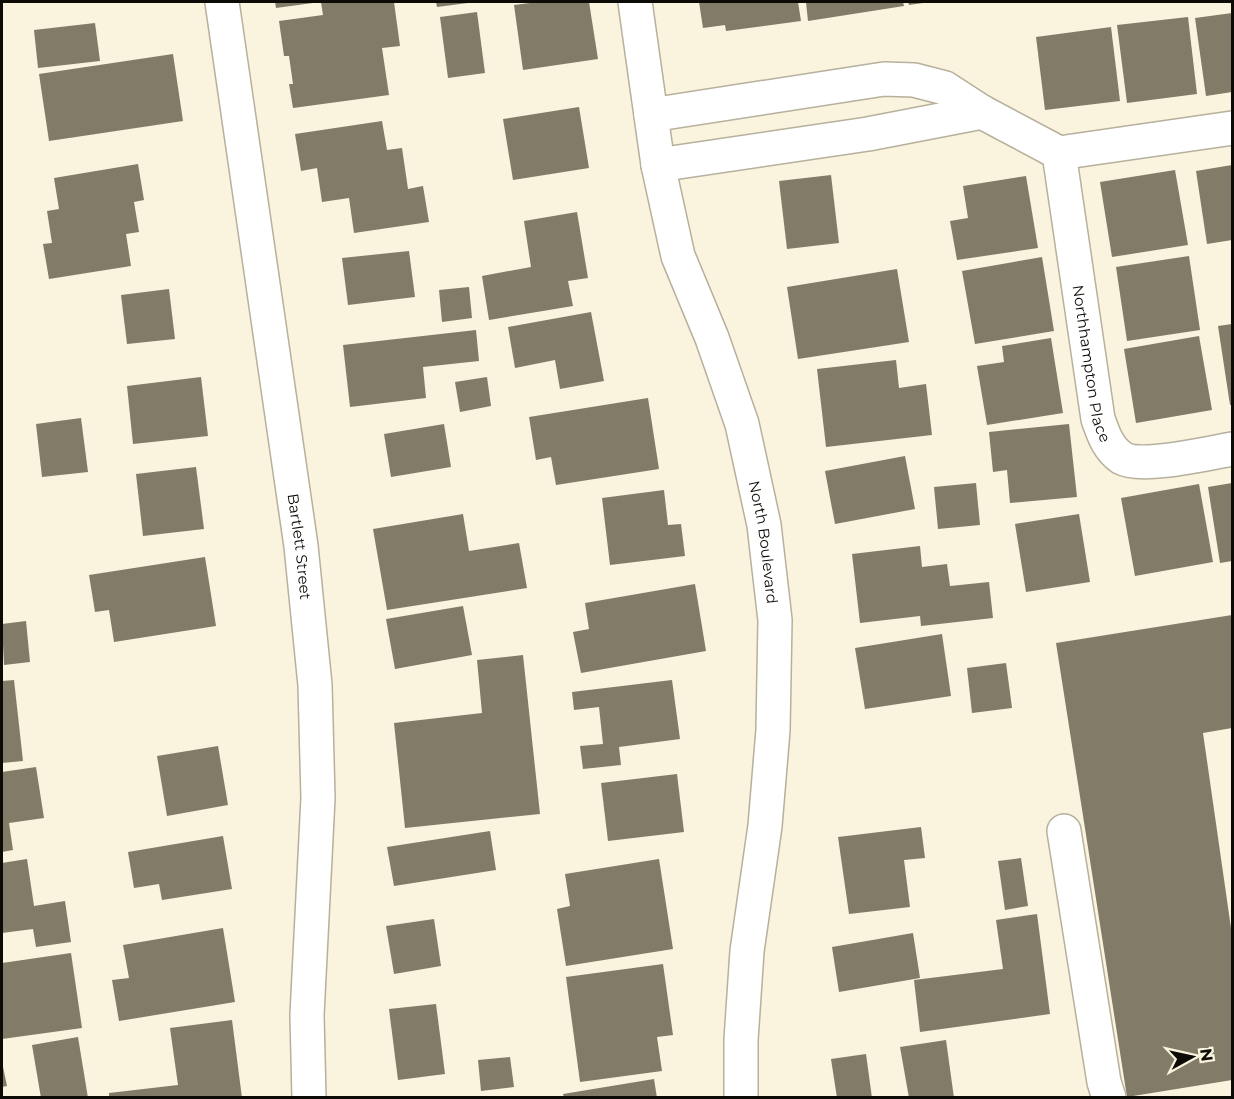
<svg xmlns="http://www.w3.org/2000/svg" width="1234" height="1099" viewBox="0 0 1234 1099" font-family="Montserrat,sans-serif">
<rect width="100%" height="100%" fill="#faf3de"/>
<!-- building -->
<g fill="#817b68">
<path d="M275,2H313V3L276,8Z"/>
<path d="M321,2H394L400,46L382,48L389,95L293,108L289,84H293L289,56H284L279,21L323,15Z"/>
<path d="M436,2H468V3L437,7Z"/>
<path d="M538,2H589L598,59L523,70L514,5Z"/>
<path d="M699,2H798L801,21L726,31L725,25L703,28Z"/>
<path d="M806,2H903L904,6L808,21Z"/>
<path d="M908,2H923V3L909,5Z"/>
<path d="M477,12L485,73L448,78L440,17Z"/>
<path d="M1232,13V92L1206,96L1195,18Z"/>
<path d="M1188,17L1197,94L1127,103L1117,25Z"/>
<path d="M95,23L100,61L38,68L34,30Z"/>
<path d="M1111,27L1120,101L1045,110L1036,37Z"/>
<path d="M173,54L183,121L49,141L39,74Z"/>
<path d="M579,107L589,168L513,180L503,119Z"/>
<path d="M382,121L387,150L402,148L408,189L423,186L429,222L354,233L349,198L322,202L317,168L301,171L295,134Z"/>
<path d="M138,164L144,200L134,202L139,232L126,234L131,266L49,279L43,244L52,243L47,211L59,209L54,178Z"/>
<path d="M1232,165V240L1207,244L1196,171Z"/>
<path d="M1175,170L1188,245L1112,257L1100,182Z"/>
<path d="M831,175L839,243L787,249L779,181Z"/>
<path d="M1026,176L1038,248L957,260L950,221L968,218L963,186Z"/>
<path d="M577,212L588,278L568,281L573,306L489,320L482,276L531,267L524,221Z"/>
<path d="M409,251L415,297L348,305L342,258Z"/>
<path d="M1189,256L1200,330L1127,341L1116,267Z"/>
<path d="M1042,257L1054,331L975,344L962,271Z"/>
<path d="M897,269L909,342L798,359L787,287Z"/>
<path d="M469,287L472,318L442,322L439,290Z"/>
<path d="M169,289L175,339L127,344L121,295Z"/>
<path d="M591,312L604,381L560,389L555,360L515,368L508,327Z"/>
<path d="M1232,324V405H1230L1218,326Z"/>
<path d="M476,330L479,361L423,367L426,398L350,407L343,345Z"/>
<path d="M1199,336L1212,410L1136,423L1124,349Z"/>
<path d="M1051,338L1063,413L987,425L977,366L1004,362L1002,346Z"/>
<path d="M896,360L899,388L926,384L932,435L826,447L817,369Z"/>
<path d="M201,377L208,436L133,444L127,386Z"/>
<path d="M487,377L491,406L460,412L455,382Z"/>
<path d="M648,398L659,469L556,485L551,457L536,460L529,417Z"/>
<path d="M81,418L88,472L42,477L36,424Z"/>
<path d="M444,424L451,467L391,477L384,434Z"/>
<path d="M1069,424L1077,497L1010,503L1007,470L993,472L989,432Z"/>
<path d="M905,456L915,509L835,524L825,471Z"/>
<path d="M196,467L204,529L143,536L136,474Z"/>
<path d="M976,483L980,525L938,529L934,487Z"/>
<path d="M1232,483V561L1220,563L1208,487Z"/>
<path d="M1199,484L1213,562L1135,576L1121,498Z"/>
<path d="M664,490L668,525L681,524L685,556L610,565L602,498Z"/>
<path d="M463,514L469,551L519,543L527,588L387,610L373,529Z"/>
<path d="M1079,514L1090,582L1026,592L1015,524Z"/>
<path d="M920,546L922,567L947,564L950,586L989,582L993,618L921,626L920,616L860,623L852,554Z"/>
<path d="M205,557L216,626L114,642L109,610L95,612L89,575Z"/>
<path d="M695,584L706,651L581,673L573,632L589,629L585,603Z"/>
<path d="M463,606L472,655L395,669L386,619Z"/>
<path d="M1232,615V728L1203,733L1232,935V1080L1127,1097L1056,643Z"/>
<path d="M26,621L30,662L4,665L2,624Z"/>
<path d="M942,634L951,696L865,709L855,648Z"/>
<path d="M523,655L540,814L405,828L394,723L482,713L477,660Z"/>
<path d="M1006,663L1012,708L972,713L967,668Z"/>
<path d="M14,680L23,761L2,763V681Z"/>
<path d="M672,680L680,739L619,747L621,765L583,769L580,746L603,744L599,707L574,710L572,692Z"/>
<path d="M218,746L228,805L167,816L157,756Z"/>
<path d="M36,767L44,818L9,823L13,850L2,852V772Z"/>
<path d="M677,774L684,832L608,841L601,783Z"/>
<path d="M921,827L925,858L904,860L910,907L849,914L838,837Z"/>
<path d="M490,831L496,870L394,886L387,847Z"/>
<path d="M223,836L232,889L162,900L159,884L134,888L128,852Z"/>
<path d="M1021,858L1028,906L1005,910L998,861Z"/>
<path d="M27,859L34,906L65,901L71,942L36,947L33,929L2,933V863Z"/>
<path d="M659,859L673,949L566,966L557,909L570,906L565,874Z"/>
<path d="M1037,914L1050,1014L920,1032L914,980L1003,969L996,920Z"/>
<path d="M434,919L441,966L394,974L386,926Z"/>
<path d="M223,928L235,1002L119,1021L112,980L129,978L123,945Z"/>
<path d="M913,933L920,978L839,992L832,947Z"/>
<path d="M71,953L82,1028L2,1039V963Z"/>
<path d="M663,964L673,1035L657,1037L662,1071L580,1082L566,977Z"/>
<path d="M436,1004L445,1074L398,1080L389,1009Z"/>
<path d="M232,1020L242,1098H109V1093L178,1085L170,1028Z"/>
<path d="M78,1037L88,1098H41L32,1045Z"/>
<path d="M946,1040L954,1098H909L900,1047Z"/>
<path d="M866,1054L872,1098H837L831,1059Z"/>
<path d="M510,1057L514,1087L481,1091L478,1060Z"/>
<path d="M2,1062L7,1086L2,1087Z"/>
<path d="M654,1079L657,1098H564L563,1094Z"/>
</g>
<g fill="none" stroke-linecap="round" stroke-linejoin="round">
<!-- minor casing -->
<g stroke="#b6b09c" stroke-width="36">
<g id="minor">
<path id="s1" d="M222,2L301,546L315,685L318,798L307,1015L309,1098"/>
<path id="s2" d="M635,2L658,165L678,256L712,338L742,424L764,525L775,620L773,730L765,826L747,951L741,1040V1098"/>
<path d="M651,115L884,79L914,80L945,88L982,112L1059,153L1232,128"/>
<path id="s3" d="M1059,153L1098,419C1103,433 1108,449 1122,458C1141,469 1209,453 1232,449"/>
<path d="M658,165L868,134L982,112"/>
<path d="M1064,831L1104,1082L1109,1098"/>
</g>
</g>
<!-- minor -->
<use href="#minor" stroke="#fff" stroke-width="33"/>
</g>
<g text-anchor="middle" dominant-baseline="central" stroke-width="5" stroke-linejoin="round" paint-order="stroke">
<!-- street labels -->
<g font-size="15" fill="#0d0b05" stroke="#faf3de">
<text stroke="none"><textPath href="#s3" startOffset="213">Northhampton Place</textPath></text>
<text stroke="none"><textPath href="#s2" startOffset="558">North Boulevard</textPath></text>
<text stroke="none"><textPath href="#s1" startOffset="550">Bartlett Street</textPath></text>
</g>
</g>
<!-- border -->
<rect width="1234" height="1099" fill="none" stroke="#0d0b05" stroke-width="6"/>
<!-- north arrow -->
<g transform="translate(1192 1057) rotate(82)" stroke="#faf3de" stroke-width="4.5" paint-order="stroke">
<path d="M0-4.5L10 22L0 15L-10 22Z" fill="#0d0b05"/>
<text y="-9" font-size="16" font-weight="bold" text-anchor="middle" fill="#0d0b05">N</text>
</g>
</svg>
